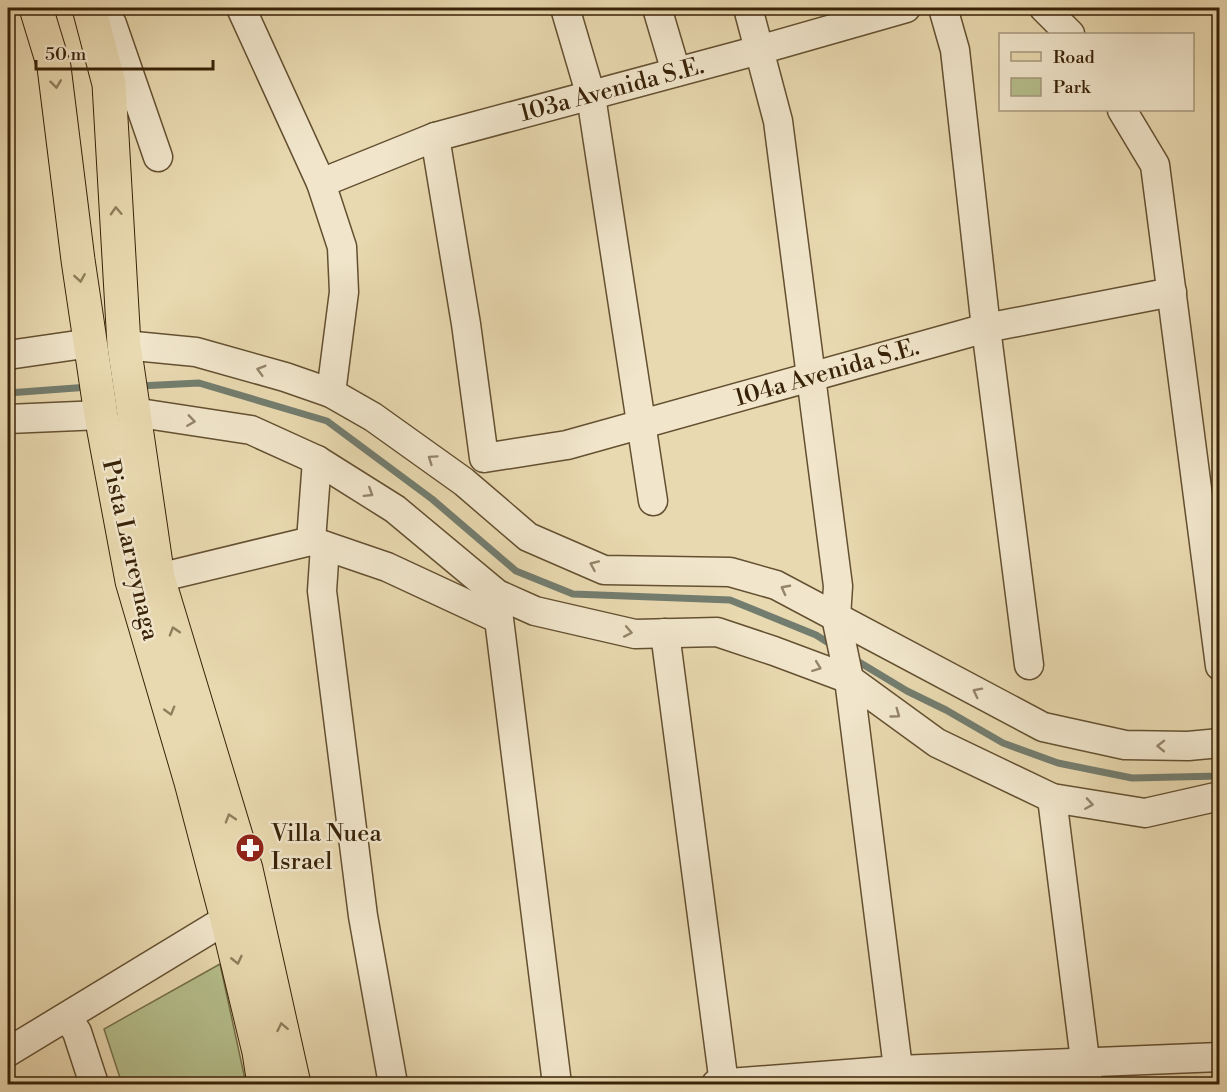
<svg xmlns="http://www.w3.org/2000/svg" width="1227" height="1092" viewBox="0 0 1227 1092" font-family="'Libre Bodoni',serif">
<rect width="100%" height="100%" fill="#e9d9b0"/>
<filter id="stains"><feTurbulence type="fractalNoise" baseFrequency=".00333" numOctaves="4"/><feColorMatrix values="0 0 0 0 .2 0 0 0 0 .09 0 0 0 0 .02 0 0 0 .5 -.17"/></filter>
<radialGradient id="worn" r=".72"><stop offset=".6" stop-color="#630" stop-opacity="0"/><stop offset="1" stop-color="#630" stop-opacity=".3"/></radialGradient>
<!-- green -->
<path fill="#b5bf8c" stroke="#76704a" stroke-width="1.5" d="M220,964L246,1084H122L104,1029Z"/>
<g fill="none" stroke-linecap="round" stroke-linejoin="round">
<!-- stream -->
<g stroke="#737d6f" stroke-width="7">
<path d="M139,386L199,383L327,421L432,499L516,571L573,594L730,600L816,635L832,645"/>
<path d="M8,393L89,387"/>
<path d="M854,659L907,691L946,710L1003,743L1058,763L1132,778L1220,776"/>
</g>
<!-- minor casing -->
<g stroke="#645031" stroke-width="31">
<g id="minor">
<path d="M241,8L321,183L342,247L344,292L331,393"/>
<path d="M565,8L591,96L653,501"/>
<path d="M657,8L676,72"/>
<path d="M748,8L778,121L838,586L836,617L849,679L900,1084"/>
<path d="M943,8L955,50L986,328L1029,665"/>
<path d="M1044,8L1070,34"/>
<path d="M90,10L103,11L112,24L158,157"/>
<path d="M1122,110L1155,165L1220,666"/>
<path d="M435,137L466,324L484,458L567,445L986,328L1172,292"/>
<path d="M321,183L435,137L759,50L906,8"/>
<path d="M124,345L196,352L285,377L331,393L373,417L464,482L528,537L604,570L730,572L776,585L1043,727L1125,745L1188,746L1220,743"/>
<path d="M8,355L91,343"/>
<path d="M133,412L251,430L317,460L395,509L497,594L535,611L635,634L717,632L774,651L849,679L937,743L1052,798L1145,813L1220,796"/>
<path d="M8,419L101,415"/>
<path d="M311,541L317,460"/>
<path d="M325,546L322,591L363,916L393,1084"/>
<path d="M158,578L311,541L387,567L499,619L557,1084"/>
<path d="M665,633L724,1084"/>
<path d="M1052,798L1088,1084"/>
<path d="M67,1017L77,1032L94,1084"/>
<path d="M8,1052L227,919"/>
<path d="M716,1084L898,1070L1220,1057"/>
</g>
</g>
<!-- major casing -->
<g stroke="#382207" stroke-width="35">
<g id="major">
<path d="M36,8L54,67L78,260L101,415L132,581L191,782L227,919L259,1052L264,1084"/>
<path d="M89,8L109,84L124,345L158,578L246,869L294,1084"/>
</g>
</g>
<!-- minor -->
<use href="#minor" stroke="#f1e6cc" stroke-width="28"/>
<!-- major -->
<use href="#major" stroke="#e9d9b0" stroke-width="33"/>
</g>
<!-- one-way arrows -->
<defs><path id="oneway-chevron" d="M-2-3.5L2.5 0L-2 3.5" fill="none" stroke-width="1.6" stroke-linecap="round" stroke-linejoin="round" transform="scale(1.5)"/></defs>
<g stroke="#907e5c">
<use href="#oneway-chevron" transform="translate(56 84) rotate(83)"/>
<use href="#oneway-chevron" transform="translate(116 211) rotate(-93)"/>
<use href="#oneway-chevron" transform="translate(80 278) rotate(81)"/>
<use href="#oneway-chevron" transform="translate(174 631) rotate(-107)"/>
<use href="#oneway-chevron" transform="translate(170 711) rotate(74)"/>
<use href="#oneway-chevron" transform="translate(230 818) rotate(-107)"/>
<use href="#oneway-chevron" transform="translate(237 960) rotate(77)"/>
<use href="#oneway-chevron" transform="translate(282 1027) rotate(-102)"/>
</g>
<g stroke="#94846a">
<use href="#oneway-chevron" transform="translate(261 370) rotate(-164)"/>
<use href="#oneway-chevron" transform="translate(191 421) rotate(8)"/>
<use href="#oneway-chevron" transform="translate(432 459) rotate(-145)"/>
<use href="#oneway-chevron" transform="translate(369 493) rotate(32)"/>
<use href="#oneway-chevron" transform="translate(594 565) rotate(-156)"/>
<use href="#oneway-chevron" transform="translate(785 589) rotate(-152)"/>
<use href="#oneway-chevron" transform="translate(628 632) rotate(11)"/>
<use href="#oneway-chevron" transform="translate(817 667) rotate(21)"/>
<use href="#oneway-chevron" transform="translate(977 692) rotate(-153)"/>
<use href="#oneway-chevron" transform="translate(896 714) rotate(36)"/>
<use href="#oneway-chevron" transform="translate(1161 746) rotate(-179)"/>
<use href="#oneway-chevron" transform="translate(1089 804) rotate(9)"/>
</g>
<!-- icons -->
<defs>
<g id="pharmacy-disc" transform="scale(1.5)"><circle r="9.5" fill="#8f2418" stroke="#f1e6cc"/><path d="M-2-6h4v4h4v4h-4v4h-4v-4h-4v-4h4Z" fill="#fff"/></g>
</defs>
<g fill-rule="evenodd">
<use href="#pharmacy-disc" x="250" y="848"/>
</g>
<g text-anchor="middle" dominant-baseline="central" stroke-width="5" stroke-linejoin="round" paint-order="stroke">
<!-- street labels -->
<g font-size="24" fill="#382207" stroke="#f1e6cc">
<text transform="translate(612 90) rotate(-15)">103a Avenida S.E.</text>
<text transform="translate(827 373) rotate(-16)">104a Avenida S.E.</text>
<text transform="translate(130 550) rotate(77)">Pista Larreynaga</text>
</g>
<!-- poi labels -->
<g font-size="24" fill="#382207" stroke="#f1e6cc" text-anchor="start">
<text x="271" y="834">Villa Nuea<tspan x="271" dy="28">Israel</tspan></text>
</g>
</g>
<!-- margin -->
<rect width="1227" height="1092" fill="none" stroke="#e9d9b0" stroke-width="30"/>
<rect x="9" y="9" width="1209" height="1074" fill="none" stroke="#382207" stroke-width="3"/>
<rect x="15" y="15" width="1197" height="1062" fill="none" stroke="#382207" stroke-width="1.5"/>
<!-- legend -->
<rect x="999" y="33" width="195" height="78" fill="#f1e6cc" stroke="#a7987d" stroke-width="1.5"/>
<rect x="1011" y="52" width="30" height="9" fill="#e9d9b0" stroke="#a7987d" stroke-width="1.5"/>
<text x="1053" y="63" font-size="18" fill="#382207">Road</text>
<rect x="1011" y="78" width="30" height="18" fill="#b5bf8c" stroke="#a7987d" stroke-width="1.5"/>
<text x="1053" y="93" font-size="18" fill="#382207">Park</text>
<!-- scale -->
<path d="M36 60v9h177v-9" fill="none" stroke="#382207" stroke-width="3"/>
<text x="45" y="60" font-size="18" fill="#382207" stroke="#f1e6cc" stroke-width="4.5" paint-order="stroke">50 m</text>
<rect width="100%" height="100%" filter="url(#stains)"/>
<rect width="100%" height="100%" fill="url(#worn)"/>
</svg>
